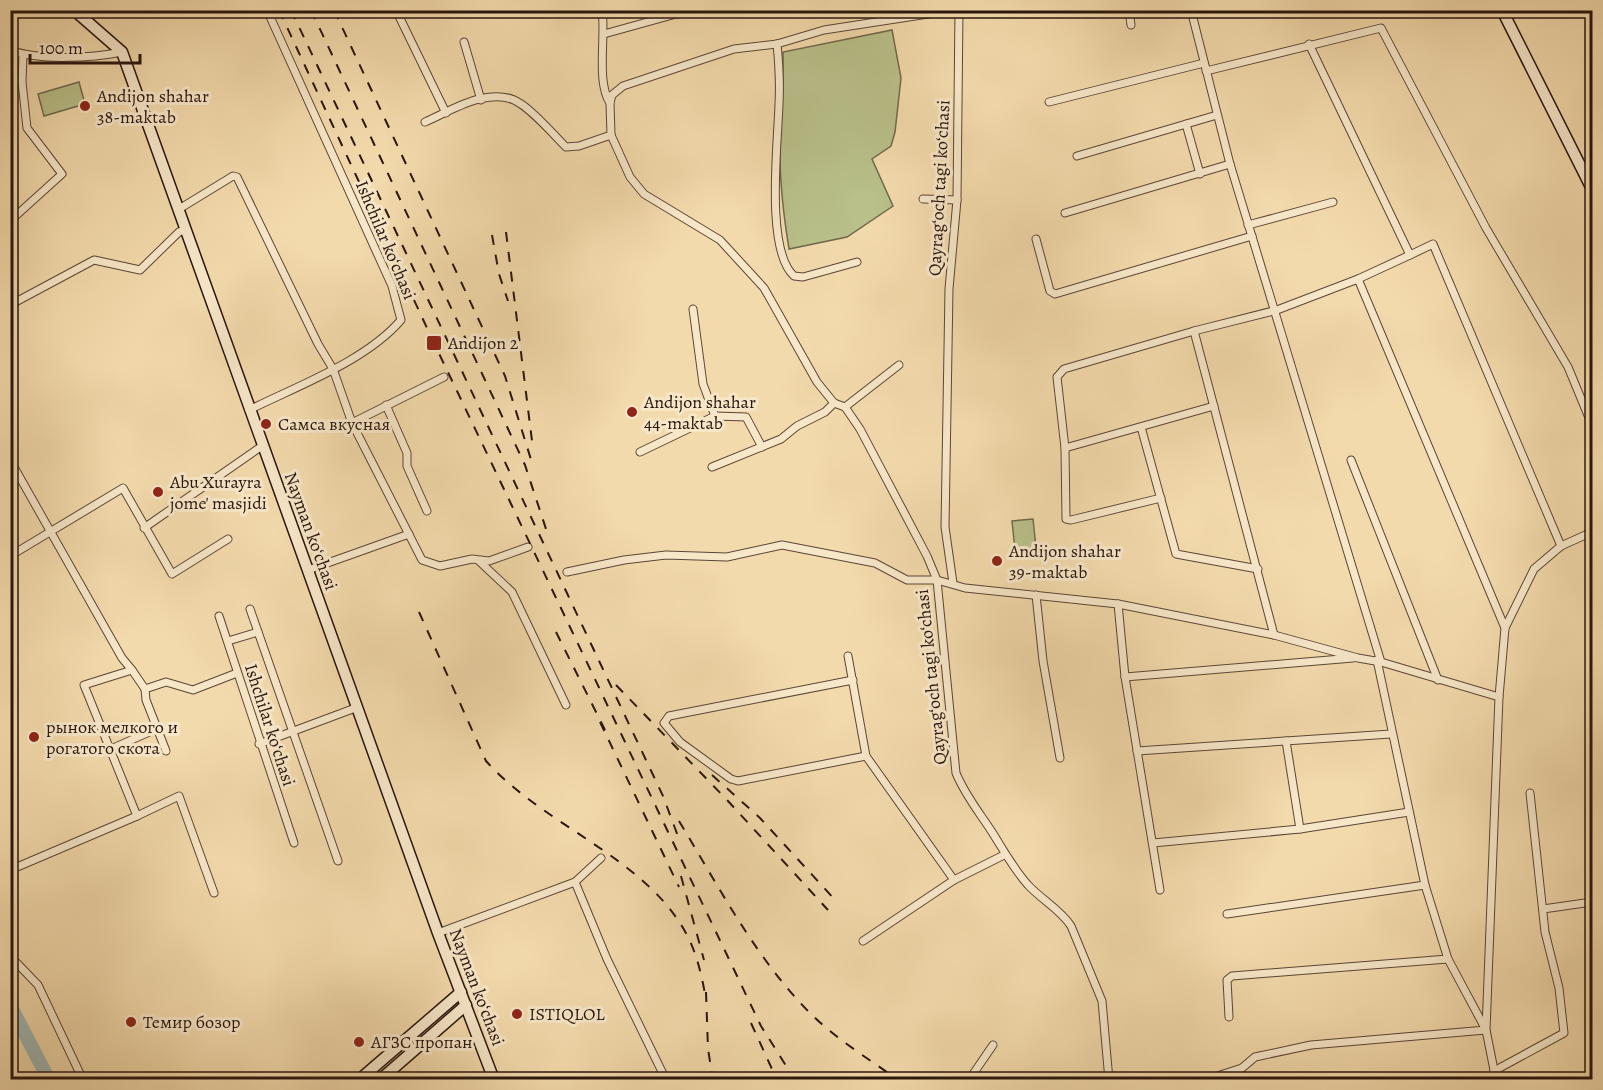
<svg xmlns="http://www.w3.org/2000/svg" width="1603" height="1090" viewBox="0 0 1603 1090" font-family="Alegreya,serif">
<rect width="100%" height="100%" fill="#f3daac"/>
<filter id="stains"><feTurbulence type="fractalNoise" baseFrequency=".00333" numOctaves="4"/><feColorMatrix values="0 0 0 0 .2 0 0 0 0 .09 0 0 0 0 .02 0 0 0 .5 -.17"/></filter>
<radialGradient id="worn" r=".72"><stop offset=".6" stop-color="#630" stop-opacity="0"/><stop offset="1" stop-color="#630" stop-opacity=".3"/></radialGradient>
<!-- green -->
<g fill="#b9c08a" stroke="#706a4c" stroke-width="1.5">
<path d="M892,30L901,78L895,132L891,146L872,159L893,206L847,237L789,249C784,218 780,187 780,155C780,121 784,87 783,52Z"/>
<path d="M79,82L85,104L44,116L38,94Z"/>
<path d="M1033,519L1037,557L1016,559L1012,521Z"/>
</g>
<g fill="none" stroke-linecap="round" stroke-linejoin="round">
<!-- river -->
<path stroke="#a0b8b5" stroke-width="14" d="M10,1005L49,1080"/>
<!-- minor casing -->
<g stroke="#5b4635" stroke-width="9">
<g id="minor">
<path d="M396,10L446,113"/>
<path d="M602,10C606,37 596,82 610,103"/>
<path d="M954,10L824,30L777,44L734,49L623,86L612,95L610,103L611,135L630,177L644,194L720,240L764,288L817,382L834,403L845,407L860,429L927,556L937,580L956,773C965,795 979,812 992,832C1004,851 1013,868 1028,885C1042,900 1061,910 1071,926L1102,1001L1109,1080"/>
<path d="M1129,10L1131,25"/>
<path d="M1191,10L1230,164L1381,662"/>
<path d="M604,34L676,14L716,10"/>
<path d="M464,42L481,100"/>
<path d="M777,44C779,64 780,85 779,104C778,142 765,250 794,276L803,277L857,262"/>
<path d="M1309,44L1410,255L1433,244L1561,546"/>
<path d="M10,50C39,61 92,58 122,52"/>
<path d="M1206,71L1381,28L1486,228L1568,367L1592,425"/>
<path d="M1049,102L1204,63"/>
<path d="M425,122C450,111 486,88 514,100C530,107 553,134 566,147L579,146L611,135"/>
<path d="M1186,124L1200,174"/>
<path d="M1077,156L1217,115"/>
<path d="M923,199L957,200"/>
<path d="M179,209L233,176L237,177L318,344L333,369L352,423"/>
<path d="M1065,213L1230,164"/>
<path d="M10,221L62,174L27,128L22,82L23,55"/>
<path d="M1248,225L1333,202"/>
<path d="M1036,239L1050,291L1055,294L1252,236"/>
<path d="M1358,279L1505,628"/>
<path d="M10,305L94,260L140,270L179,232L186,229"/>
<path d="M693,309L703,384L715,416"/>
<path d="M444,377L352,423L422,560L440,566L472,559L489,561L528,547"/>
<path d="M386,405L407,453V466L427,511"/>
<path d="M845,407L899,365"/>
<path d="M249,410C297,386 366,361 401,320L392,286L267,10"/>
<path d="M1141,427L1176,554L1258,569"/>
<path d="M1065,448L1214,406"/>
<path d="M640,452L715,416L746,417L762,447"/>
<path d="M10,460L122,658L132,670L84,685L137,816L179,796L214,893"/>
<path d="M1351,460L1438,680"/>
<path d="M712,467L781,439L797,426L825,412L834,403"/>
<path d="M1161,498L1071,520L1066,519L1065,448L1057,377L1064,369L1194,331"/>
<path d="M144,528L262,446"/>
<path d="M10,556L123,488L172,574L228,539"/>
<path d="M479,561L512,592L566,705"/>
<path d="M308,570L409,534"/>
<path d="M567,572L624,560L666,555L727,557L782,545L875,563L907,580H937L965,588L1118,604L1274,635L1358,658L1381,662L1499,697"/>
<path d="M953,583L945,527L949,289L957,200L959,10"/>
<path d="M1036,595L1043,661L1060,758"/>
<path d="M1118,604L1125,677L1160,890"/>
<path d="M250,609L338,861"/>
<path d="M219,616L294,843"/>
<path d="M1274,635L1194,331L1277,310L1358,279L1410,255"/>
<path d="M228,641L258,632"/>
<path d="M848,656L866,756L954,880"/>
<path d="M132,670L145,689L166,682L193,690L237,673"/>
<path d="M1125,677L1353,658"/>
<path d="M853,680L669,716L664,723L680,742L731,779L738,781L866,756"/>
<path d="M145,689L146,700L166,751"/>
<path d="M1286,741L1300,829"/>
<path d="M259,744L358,707"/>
<path d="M111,749L156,729"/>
<path d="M1137,751L1391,734"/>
<path d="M1153,843L1300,829L1409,812"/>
<path d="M10,870L137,816"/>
<path d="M575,882L601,858"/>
<path d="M1543,909L1592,902"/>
<path d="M1227,914L1425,885"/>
<path d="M438,933L575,882L607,959L666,1080"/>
<path d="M863,941L954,880L1004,855"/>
<path d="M10,956L38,985L83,1080"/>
<path d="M1229,1017L1227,980L1232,976L1448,959"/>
<path d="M1494,1071L1564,1033L1559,988L1545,932L1530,793"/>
<path d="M969,1080L993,1045"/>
<path d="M1205,1080L1242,1068L1255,1057L1311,1045L1486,1030L1448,959L1425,885L1377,660"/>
<path d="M1496,1080L1486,1030L1499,697L1505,628L1534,569L1561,546L1592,532"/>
</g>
</g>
<!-- secondary casing -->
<g stroke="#28150d" stroke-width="13">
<g id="secondary">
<path d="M74,10L122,52L438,933L494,1080"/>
<path d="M1502,10L1592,189"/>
<path d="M359,1080L461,992"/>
<path d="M380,1080L466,1005"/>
</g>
</g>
<!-- minor -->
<use href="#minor" stroke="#f7e7c9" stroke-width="7"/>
<!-- secondary -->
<use href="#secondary" stroke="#f7e7c9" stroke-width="10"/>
<!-- rail -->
<g stroke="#28150d" stroke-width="2" stroke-dasharray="10 10" stroke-linecap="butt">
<path d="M279,10L434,343L738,978L761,1026L795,1080"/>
<path d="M291,10L663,796L679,839"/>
<path d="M311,10L525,465L548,535"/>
<path d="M334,10L505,376L533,466"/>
<path d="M506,232L532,441"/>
<path d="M492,235L499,274L508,301"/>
<path d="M419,612L486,761C545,827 648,858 688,937C698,957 702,978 706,999"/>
<path d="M556,632L605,730"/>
<path d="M616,685L728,801L828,910"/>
<path d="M600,722L679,887"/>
<path d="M712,775L760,818L837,902"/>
<path d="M679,821C719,887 756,959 811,1014C836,1039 869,1059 898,1080"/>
<path d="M681,876L704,960"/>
<path d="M706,992L708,1049L713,1080"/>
<path d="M751,1023L777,1080"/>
</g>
</g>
<!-- markers -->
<g fill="#8f2418" stroke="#f7e7c9" stroke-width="2">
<circle cx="85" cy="106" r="6"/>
<rect x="426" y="335" width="16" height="16" rx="3"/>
<circle cx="632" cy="412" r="6"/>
<circle cx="266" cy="424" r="6"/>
<circle cx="158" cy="492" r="6"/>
<circle cx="997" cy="561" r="6"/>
<circle cx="34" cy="737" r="6"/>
<circle cx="517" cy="1014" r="6"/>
<circle cx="131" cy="1022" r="6"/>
<circle cx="359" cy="1042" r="6"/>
</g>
<g text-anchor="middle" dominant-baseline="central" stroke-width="6" stroke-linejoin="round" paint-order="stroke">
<!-- poi labels -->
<g font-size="18" fill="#28150d" stroke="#f7e7c9" text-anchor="start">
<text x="97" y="96">Andijon shahar<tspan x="97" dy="21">38-maktab</tspan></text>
<text x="448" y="343">Andijon 2</text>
<text x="644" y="402">Andijon shahar<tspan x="644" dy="21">44-maktab</tspan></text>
<text x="278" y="424">Самса вкусная</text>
<text x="170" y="482">Abu Xurayra<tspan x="170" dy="21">jome' masjidi</tspan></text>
<text x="1009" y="551">Andijon shahar<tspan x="1009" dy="21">39-maktab</tspan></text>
<text x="46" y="727">рынок мелкого и<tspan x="46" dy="21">рогатого скота</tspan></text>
<text x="529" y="1014">ISTIQLOL</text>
<text x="143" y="1022">Темир бозор</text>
<text x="371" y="1042">АГЗС пропан</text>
</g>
<!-- street labels -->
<g font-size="18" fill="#28150d" stroke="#f7e7c9">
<text transform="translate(939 188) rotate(-87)">Qayragʻoch tagi koʻchasi</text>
<text transform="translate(386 240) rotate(67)">Ishchilar koʻchasi</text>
<text transform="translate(311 531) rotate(70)">Nayman koʻchasi</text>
<text transform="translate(931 677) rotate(-96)">Qayragʻoch tagi koʻchasi</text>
<text transform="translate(270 725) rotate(72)">Ishchilar koʻchasi</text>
<text transform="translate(477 987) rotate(69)">Nayman koʻchasi</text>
</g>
</g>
<!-- margin -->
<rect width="1603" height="1090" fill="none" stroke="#f3daac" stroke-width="36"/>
<rect x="12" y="12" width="1579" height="1066" fill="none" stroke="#28150d" stroke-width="3"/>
<rect x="18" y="18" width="1567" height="1054" fill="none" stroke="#28150d" stroke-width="1.5"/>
<!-- scale -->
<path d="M30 54v9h110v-9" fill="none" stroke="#28150d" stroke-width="3"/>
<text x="39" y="54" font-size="18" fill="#28150d" stroke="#f7e7c9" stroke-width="4.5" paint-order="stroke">100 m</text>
<rect width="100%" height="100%" filter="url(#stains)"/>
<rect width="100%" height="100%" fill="url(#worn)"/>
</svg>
